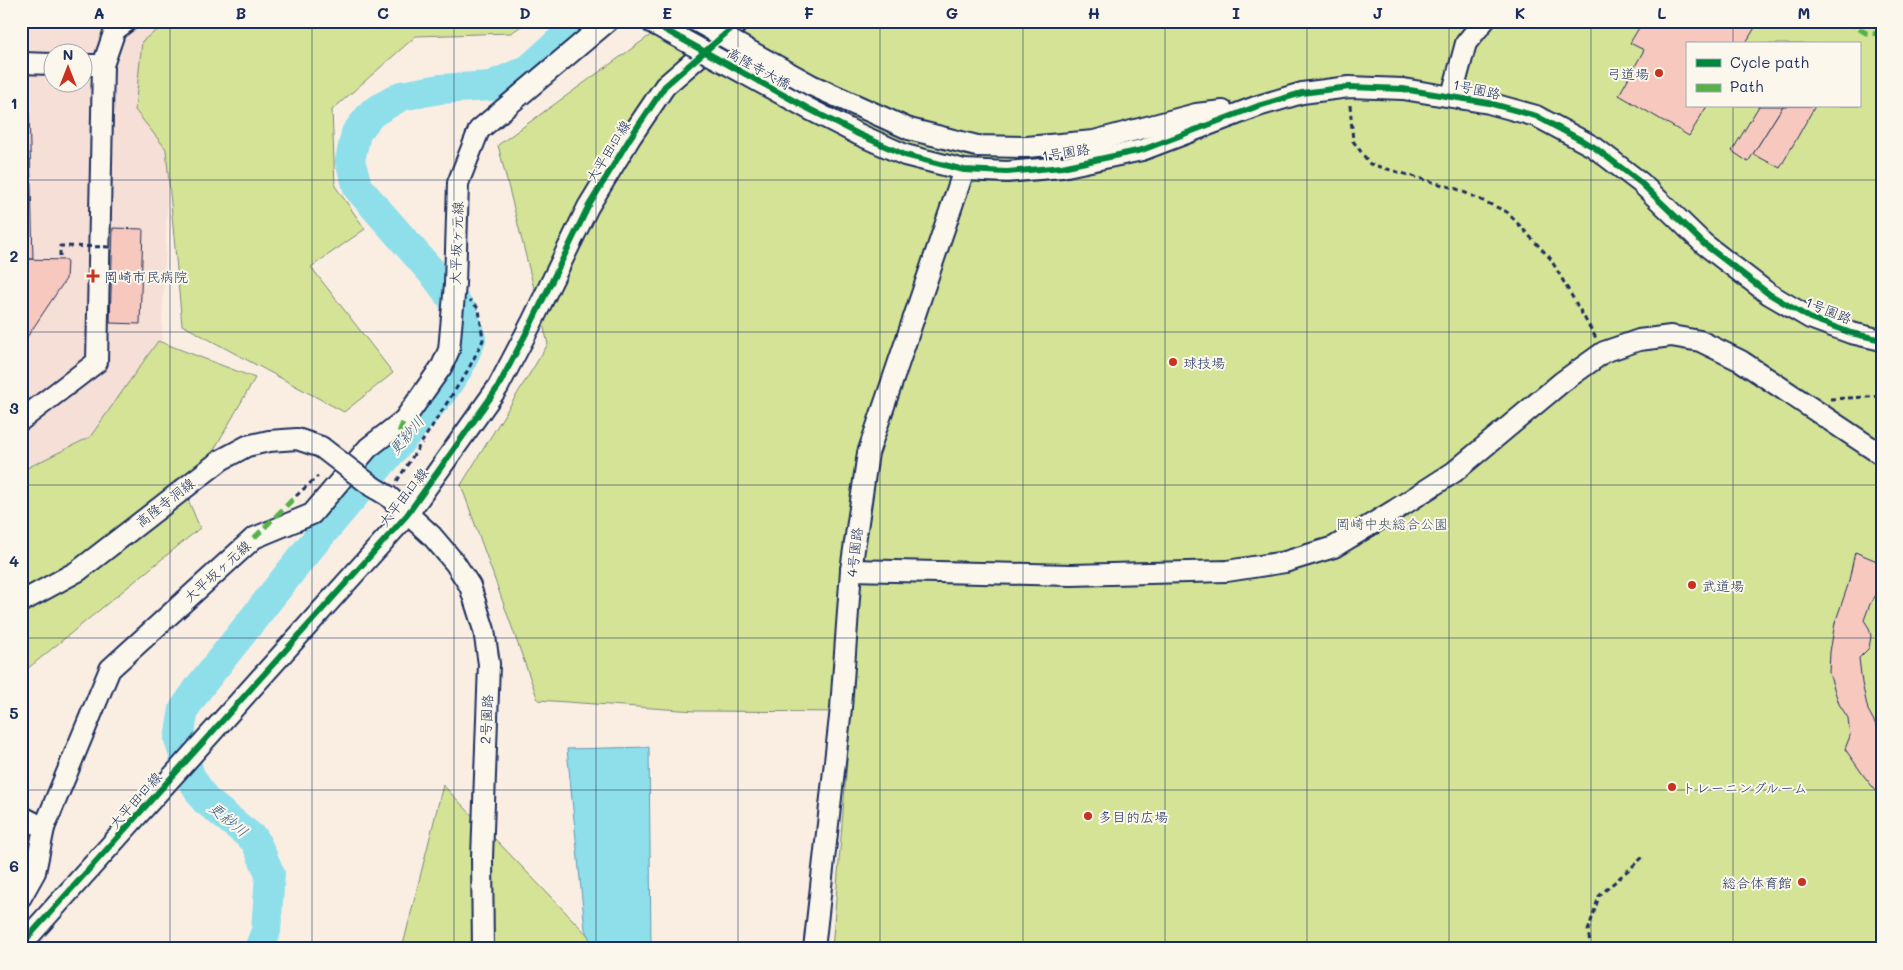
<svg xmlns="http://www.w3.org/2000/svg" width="1903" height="970" viewBox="0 0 1903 970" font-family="Mali,'Klee One',sans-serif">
<rect width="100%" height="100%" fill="#faeee3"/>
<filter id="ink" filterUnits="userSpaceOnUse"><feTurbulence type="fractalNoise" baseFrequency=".02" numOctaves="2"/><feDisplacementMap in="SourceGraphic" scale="10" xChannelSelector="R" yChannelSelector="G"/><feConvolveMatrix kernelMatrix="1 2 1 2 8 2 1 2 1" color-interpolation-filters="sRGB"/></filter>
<g filter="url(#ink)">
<!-- built -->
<path fill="#f5dfd6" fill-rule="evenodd" d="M21,21H175L156,470L21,567ZM52,52H82V82H52Z"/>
<!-- green -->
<g fill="#d5e396" stroke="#78897a" fill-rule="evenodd">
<path d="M170,21H529L511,33L416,36L332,110L335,186L365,229L311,267L393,373L344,412L182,325L166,149L135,110L142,41Z"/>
<path d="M670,21H1882V949H832L851,712L695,711L538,700L461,485L548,344L498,145ZM1687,44H1859V106H1687Z"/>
<path d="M158,341L255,378L187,497L200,528L21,674V471L90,437Z"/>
<path d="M443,785L601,949H402Z"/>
</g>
<!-- water -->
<path fill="#8fdfeb" stroke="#6199b3" d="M649,747L651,949H594L585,929L567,749Z"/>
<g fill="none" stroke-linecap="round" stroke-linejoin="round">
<!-- river -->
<path stroke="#8fdfeb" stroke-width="30" d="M259,949L266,931L270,874L255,840L205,800L190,776L179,739L184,709L200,686L307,551L442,392L459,367L471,339L463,313L437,278L358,188L350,161L356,133L372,113L401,96L440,89L491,86L529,69L582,21"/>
</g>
<!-- building -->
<g fill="#f7c8be" stroke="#1b2f5e">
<path d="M1643,21H1759L1745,44H1687V106H1707L1689,136L1619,95L1644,50L1630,43Z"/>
<path d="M1759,106H1783L1748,162L1732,151Z"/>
<path d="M1783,106H1815L1780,168L1753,154Z"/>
<path d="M21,110H29L33,259H21Z"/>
<path d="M113,228L143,229L140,324L110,323Z"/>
<path d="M21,259L67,260L66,279L21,346Z"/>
<path d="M1855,552L1882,563V586L1870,604L1864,620L1869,628L1871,636L1869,648L1859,658L1862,683L1868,710L1882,736V793L1876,791L1864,776L1845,749L1850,736L1848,718L1839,704L1829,673L1830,652L1835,623L1848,585Z"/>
</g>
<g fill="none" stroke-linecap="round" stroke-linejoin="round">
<!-- minor casing -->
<g stroke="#1b2f5e" stroke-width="24">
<g id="minor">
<path d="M21,63L52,64"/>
<path d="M82,65H103"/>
<path d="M1452,95L1466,43L1484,21"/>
<path d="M909,129L977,146L1027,147L1094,141L1196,114L1223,111"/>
<path d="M858,134L905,155L964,170L1007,172L1062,167L1142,150L1258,106L1302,93L1349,87L1403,89L1489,103L1536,116L1594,147L1641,183L1704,244L1769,294L1810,318L1851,333L1882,340"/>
<path d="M21,420L97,362L103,65L115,30L127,21"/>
<path d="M373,487L388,496L432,536L455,563L470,586L484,630L489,664L482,858L483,949"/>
<path d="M851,570L1071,575L1227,571L1285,562L1334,547L1395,510L1454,472L1562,382L1604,352L1639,340L1671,336L1700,341L1741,361L1882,455"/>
<path d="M21,602L78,571L221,460L247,446L269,441L297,439L321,447"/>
<path d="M21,816L44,828"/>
<path d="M21,897L35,872L44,828L110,669L254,538L312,514L368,448L404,420L442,366L449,350L455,284L458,183L479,130L608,21"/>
<path d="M21,945L407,515L498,387L532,322L588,207L630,138L665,86L740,21"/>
<path d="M814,949L841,708L851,570L868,453L964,170"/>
</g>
</g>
<!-- path -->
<g stroke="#1b2f5e" stroke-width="3" stroke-dasharray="5 4" stroke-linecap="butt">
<path d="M1350,105L1353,141L1370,164L1457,189L1507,212L1550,258L1596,338"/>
<path d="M1830,399L1882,396"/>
<path d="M397,481L468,370L483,340L479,309L470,300"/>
<path d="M296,496L318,476"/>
<path d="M1591,949L1588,931L1599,896L1643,857"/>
</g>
<!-- minor -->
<use href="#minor" stroke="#fbf7ec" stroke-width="20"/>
<!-- minor-bridge casing -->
<g stroke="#1b2f5e" stroke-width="24" stroke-linecap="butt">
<g id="minor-bridge">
<path d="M649,21L809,109L858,134"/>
<path d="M696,21L811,85L909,129"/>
<path d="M321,447L373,487"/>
</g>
</g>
<!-- path-bridge -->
<path stroke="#1b2f5e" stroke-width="3" stroke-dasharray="5 4" stroke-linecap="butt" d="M60,256V246L112,247"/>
<!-- minor-bridge -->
<use href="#minor-bridge" stroke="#fbf7ec" stroke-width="20"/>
<!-- quiet -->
<g stroke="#55b248" stroke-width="5" stroke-dasharray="10 5" stroke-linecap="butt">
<path d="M1846,21L1866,33L1882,34"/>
<path d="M399,432L404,420"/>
<path d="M254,538L296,496"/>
</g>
<!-- cycleway casing -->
<g stroke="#fbf7ec" stroke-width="9">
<g id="cycleway">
<path d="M649,21L809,109L858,134L905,155L964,170L1007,172L1062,167L1142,150L1258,106L1302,93L1349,87L1403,89L1489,103L1536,116L1594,147L1641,183L1704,244L1769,294L1810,318L1851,333L1882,340"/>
<path d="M21,945L407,515L498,387L532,322L588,207L630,138L665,86L740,21"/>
</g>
</g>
<!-- cycleway -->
<use href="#cycleway" stroke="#00873e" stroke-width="6"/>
</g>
</g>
<!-- grid -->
<path fill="none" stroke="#1b2f5e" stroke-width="1" stroke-opacity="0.55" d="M170,21V949M312,21V949M454,21V949M596,21V949M738,21V949M880,21V949M1023,21V949M1165,21V949M1307,21V949M1449,21V949M1591,21V949M1733,21V44M1733,106V949M21,180H1882M21,332H1882M21,485H1882M21,638H1882M21,790H1882"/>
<!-- markers -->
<g fill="#c8321e" stroke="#fbf7ec" stroke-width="2">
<circle cx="1659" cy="73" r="5"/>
<path d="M90.5 268.5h5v5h5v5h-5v5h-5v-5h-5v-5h5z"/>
<circle cx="1173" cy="362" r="5"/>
<circle cx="1692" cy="585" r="5"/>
<circle cx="1672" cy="787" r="5"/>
<circle cx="1088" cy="816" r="5"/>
<circle cx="1802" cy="882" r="5"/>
</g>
<g text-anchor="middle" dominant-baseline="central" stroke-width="4" stroke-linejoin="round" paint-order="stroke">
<!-- street labels -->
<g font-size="14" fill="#1b2f5e" stroke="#fbf7ec">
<text transform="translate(759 68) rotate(29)">高隆寺大橋</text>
<text transform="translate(1477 89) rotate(12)">1号園路</text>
<text transform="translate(608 151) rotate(-58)">大平田口線</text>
<text transform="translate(1066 152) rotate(-9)">1号園路</text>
<text transform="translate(456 243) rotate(-88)">大平坂ヶ元線</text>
<text transform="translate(1829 310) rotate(22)">1号園路</text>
<text transform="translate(403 497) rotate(-52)">大平田口線</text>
<text transform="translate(165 502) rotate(-38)">高隆寺洞線</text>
<text transform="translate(854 552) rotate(-83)">4号園路</text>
<text transform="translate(217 571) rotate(-42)">大平坂ヶ元線</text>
<text transform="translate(486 719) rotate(-87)">2号園路</text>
<text transform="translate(135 800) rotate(-48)">大平田口線</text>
</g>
<!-- poi labels -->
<g font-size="14" fill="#1b2f5e" stroke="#fbf7ec" text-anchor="start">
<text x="1649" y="73" text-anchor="end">弓道場</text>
<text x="104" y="276">岡崎市民病院</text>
<text x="1183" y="362">球技場</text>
<text x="1702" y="585">武道場</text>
<text x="1682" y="787">トレーニングルーム</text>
<text x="1098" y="816">多目的広場</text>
<text x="1792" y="882" text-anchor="end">総合体育館</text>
</g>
<!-- park labels -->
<g font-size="14" fill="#405369" stroke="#fbf7ec">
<text x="1392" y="523">岡崎中央総合公園</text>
</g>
<!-- water labels -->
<g font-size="15" font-style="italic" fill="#385b81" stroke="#fbf7ec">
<text transform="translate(406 435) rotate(-50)">更紗川</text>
<text transform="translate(229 819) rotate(39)">更紗川</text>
</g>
</g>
<!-- margin -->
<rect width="1903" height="970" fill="none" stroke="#fbf7ec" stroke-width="55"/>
<!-- legend -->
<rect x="1686" y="42" width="175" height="65" fill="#fbf7ec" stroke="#a1a7b3"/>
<rect x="1696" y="59" width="25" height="8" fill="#00873e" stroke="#a1a7b3"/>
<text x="1730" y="68" font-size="15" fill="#1b2f5e">Cycle path</text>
<rect x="1696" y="84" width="25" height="8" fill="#55b248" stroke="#a1a7b3"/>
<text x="1730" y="92" font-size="15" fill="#1b2f5e">Path</text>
<!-- north arrow -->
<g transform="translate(68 68)"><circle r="24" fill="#fbf7ec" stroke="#a1a7b3"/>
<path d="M0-4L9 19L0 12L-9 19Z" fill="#c8321e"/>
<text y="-8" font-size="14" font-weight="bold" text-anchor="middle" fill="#1b2f5e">N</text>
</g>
<rect x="28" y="28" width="1848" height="914" fill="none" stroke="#1b2f5e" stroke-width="2"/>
<g font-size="16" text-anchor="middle" font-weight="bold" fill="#1b2f5e">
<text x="99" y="19">A</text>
<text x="241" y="19">B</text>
<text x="383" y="19">C</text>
<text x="525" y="19">D</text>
<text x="667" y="19">E</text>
<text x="809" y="19">F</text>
<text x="952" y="19">G</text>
<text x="1094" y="19">H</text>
<text x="1236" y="19">I</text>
<text x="1378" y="19">J</text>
<text x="1520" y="19">K</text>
<text x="1662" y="19">L</text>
<text x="1804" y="19">M</text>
<text x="14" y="109">1</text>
<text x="14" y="262">2</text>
<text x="14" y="414">3</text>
<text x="14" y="567">4</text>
<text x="14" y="719">5</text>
<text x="14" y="872">6</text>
</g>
</svg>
